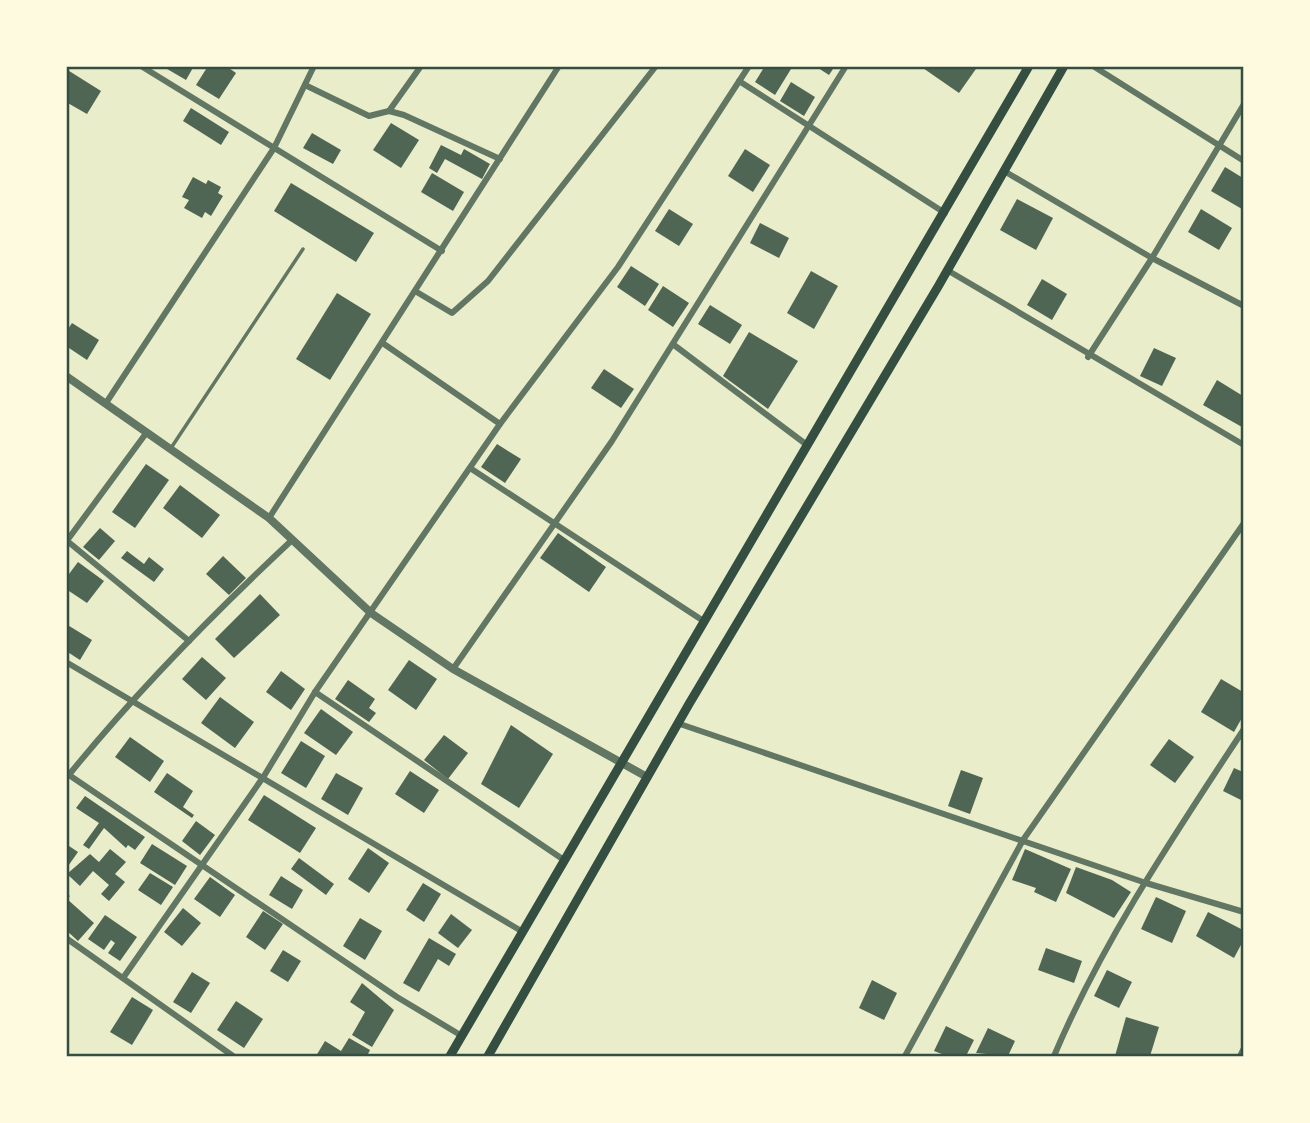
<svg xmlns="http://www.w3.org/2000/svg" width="1310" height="1123" viewBox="0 0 1310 1123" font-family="'PT Sans',sans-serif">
<rect width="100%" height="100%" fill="#e9edc9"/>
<!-- building -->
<g fill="#4f6655">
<path d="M162,66H194L186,80Z"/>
<path d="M208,66H226L236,73L219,99L196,85Z"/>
<path d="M765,66L791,69L775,95L755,82Z"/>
<path d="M815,66H835L829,75Z"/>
<path d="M920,66H978L959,93Z"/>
<path d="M66,69L101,91L87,114L66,102Z"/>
<path d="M791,82L815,97L804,116L780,101Z"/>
<path d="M191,108L229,132L221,145L183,121Z"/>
<path d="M391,123L419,140L401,168L373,150Z"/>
<path d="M312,133L341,150L333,164L303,148Z"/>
<path d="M441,145L461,155L464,149L490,164L482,179L445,159L437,173L429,168Z"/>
<path d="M745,149L770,165L753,192L728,176Z"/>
<path d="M1225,167L1243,178L1242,209L1211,191Z"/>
<path d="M432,173L464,192L453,211L421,192Z"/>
<path d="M193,177L206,184L208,180L221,187L218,193L223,196L211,216L205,212L202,218L184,208L189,200L182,197Z"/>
<path d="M291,183L374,233L356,262L274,211Z"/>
<path d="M1017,199L1053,218L1036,250L1000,230Z"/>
<path d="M669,209L693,224L679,246L655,231Z"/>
<path d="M1201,209L1232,228L1219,250L1188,232Z"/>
<path d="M760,223L789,238L779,258L750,243Z"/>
<path d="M631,266L659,284L645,306L617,287Z"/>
<path d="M811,271L838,286L814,329L787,313Z"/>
<path d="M1042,279L1067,294L1052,320L1027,305Z"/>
<path d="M663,286L689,303L673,327L648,310Z"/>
<path d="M337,293L371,314L330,380L296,359Z"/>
<path d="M710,305L742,325L730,344L698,324Z"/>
<path d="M72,323L99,340L87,360L66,346V332Z"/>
<path d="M749,332L798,361L768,409L723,376Z"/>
<path d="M1154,348L1176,358L1162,386L1140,376Z"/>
<path d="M604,369L634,389L621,408L591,388Z"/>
<path d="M1217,380L1243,396L1242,427L1203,405Z"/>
<path d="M497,444L521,459L505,483L481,467Z"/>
<path d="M146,464L169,480L135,528L112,512Z"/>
<path d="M180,485L220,515L202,538L163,508Z"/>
<path d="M100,528L115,541L99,560L83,547Z"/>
<path d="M558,533L606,567L589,592L540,558Z"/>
<path d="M127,551L144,564L149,557L164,569L154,582L121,558Z"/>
<path d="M223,556L246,578L229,595L206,574Z"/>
<path d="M78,562L104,581L87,603L66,589V578Z"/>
<path d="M260,594L280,615L234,658L215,639Z"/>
<path d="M66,624L92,640L80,660L66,651Z"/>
<path d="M202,657L226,678L206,700L182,679Z"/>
<path d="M409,660L437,679L416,710L388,690Z"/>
<path d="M281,671L305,689L291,710L266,692Z"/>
<path d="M1221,679L1243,692V716L1234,732L1201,712Z"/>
<path d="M348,680L375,699L369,708L376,713L369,722L335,699Z"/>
<path d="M220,697L254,722L235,748L201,723Z"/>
<path d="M321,709L353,732L336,755L304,733Z"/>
<path d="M511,725L553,754L519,808L481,784Z"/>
<path d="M444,735L468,753L448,779L424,760Z"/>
<path d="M130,737L164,761L150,782L115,757Z"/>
<path d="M1169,739L1194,757L1175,783L1150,765Z"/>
<path d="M301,741L325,756L306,788L281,773Z"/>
<path d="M1234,768L1243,772V801L1223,791Z"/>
<path d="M961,770L983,778L970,814L948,806Z"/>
<path d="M410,771L439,790L424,813L395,794Z"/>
<path d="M167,773L193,791L183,807L194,815L192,818L154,792Z"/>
<path d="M336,773L363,788L348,815L321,799Z"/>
<path d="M264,795L316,828L300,853L248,820Z"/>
<path d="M85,796L145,837L135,850L128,845L126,848L104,828L89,849L83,845L99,823L76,808Z"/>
<path d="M196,821L215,835L200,855L182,841Z"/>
<path d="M66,844L78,852L66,869Z"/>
<path d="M152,844L187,866L175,885L140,863Z"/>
<path d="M368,848L389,863L369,893L348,879Z"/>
<path d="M110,849L126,862L115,874L125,882L109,901L101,894L109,885L93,871L80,886L67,874L90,854L99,862Z"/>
<path d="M1025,849L1071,869L1056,902L1034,892L1036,888L1012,880Z"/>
<path d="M299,858L334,884L326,895L291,869Z"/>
<path d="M1076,867L1112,880L1131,892L1114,918L1066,893Z"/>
<path d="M150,873L173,887L161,905L138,890Z"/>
<path d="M281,876L303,890L292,909L269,895Z"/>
<path d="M210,877L235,895L220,917L194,899Z"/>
<path d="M423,883L441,894L424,922L406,910Z"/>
<path d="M66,893L70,896L67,899L94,923L78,941L66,930Z"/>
<path d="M1156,897L1186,911L1172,943L1141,929Z"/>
<path d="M183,908L201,923L182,946L164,932Z"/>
<path d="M263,911L283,924L265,950L246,937Z"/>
<path d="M1208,912L1243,930V941L1234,958L1196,936Z"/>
<path d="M451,914L472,930L458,948L438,933Z"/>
<path d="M105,915L137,937L120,961L108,953L115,943L111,940L104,950L88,939Z"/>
<path d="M360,918L382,931L365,960L343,946Z"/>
<path d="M429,938L456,954L449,966L438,959L419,992L403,983Z"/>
<path d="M1046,948L1082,961L1074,983L1038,970Z"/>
<path d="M283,950L301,961L288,982L270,971Z"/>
<path d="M1107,970L1132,982L1119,1008L1094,996Z"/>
<path d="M192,972L210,983L191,1013L173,1002Z"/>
<path d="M872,980L897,993L884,1020L859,1008Z"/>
<path d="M362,983L394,1010L372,1047L352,1035L365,1012L350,1002Z"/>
<path d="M132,997L153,1010L132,1045L110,1032Z"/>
<path d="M236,1001L263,1019L244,1048L217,1030Z"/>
<path d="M1126,1017L1159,1027L1150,1056H1115Z"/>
<path d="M946,1026L974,1040L966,1056H947L934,1051Z"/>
<path d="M988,1028L1015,1041L1008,1056L976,1053Z"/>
<path d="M349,1038L370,1050L367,1056H316L325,1041L341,1051Z"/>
</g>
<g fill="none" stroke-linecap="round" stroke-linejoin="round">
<!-- service -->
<path stroke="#617663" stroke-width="3.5" d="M171,448L303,249"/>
<!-- minor -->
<g stroke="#617663" stroke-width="6">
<path d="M141,66L442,251"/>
<path d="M1093,66L1244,161"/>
<path d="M739,81L945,213"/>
<path d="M305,85L369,116L389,111L404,115L500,159"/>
<path d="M389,111L421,66"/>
<path d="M1004,171L1152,258L1244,306"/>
<path d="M947,270L1244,445"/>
<path d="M415,291L452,313L488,281L656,66"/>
<path d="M384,344L500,424"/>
<path d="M674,345L807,445"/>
<path d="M1088,357L1152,258L1244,104"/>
<path d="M106,403L274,148L314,66"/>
<path d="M470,468L705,622"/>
<path d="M269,518L559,66"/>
<path d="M66,540L189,641"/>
<path d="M66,542L147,432"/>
<path d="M66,662L523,932"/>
<path d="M453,669L612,441L846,66"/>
<path d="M315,692L564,860"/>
<path d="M677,723L1146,883L1244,912"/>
<path d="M69,775L397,997L462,1036"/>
<path d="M68,776C136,692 212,615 291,541"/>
<path d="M66,938L233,1056"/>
<path d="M123,978L264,776L315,692L500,424L618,267L749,66"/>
<path d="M905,1056L1023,840L1244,523"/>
<path d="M1054,1056C1103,940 1175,834 1244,729"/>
<path d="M1240,1056L1244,1048"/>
</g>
<!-- tertiary -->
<path stroke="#617663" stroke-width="8" d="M66,376L269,518L371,613L453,669L647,777"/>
<!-- secondary -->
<g stroke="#344e41" stroke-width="9">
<path d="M450,1056L1029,66"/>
<path d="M488,1056L689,704L939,285L1064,66"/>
</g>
</g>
<!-- border -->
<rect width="1310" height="1123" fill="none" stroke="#fefae0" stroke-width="136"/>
<rect x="68" y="68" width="1174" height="987" fill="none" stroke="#344e41" stroke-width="2.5"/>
</svg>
